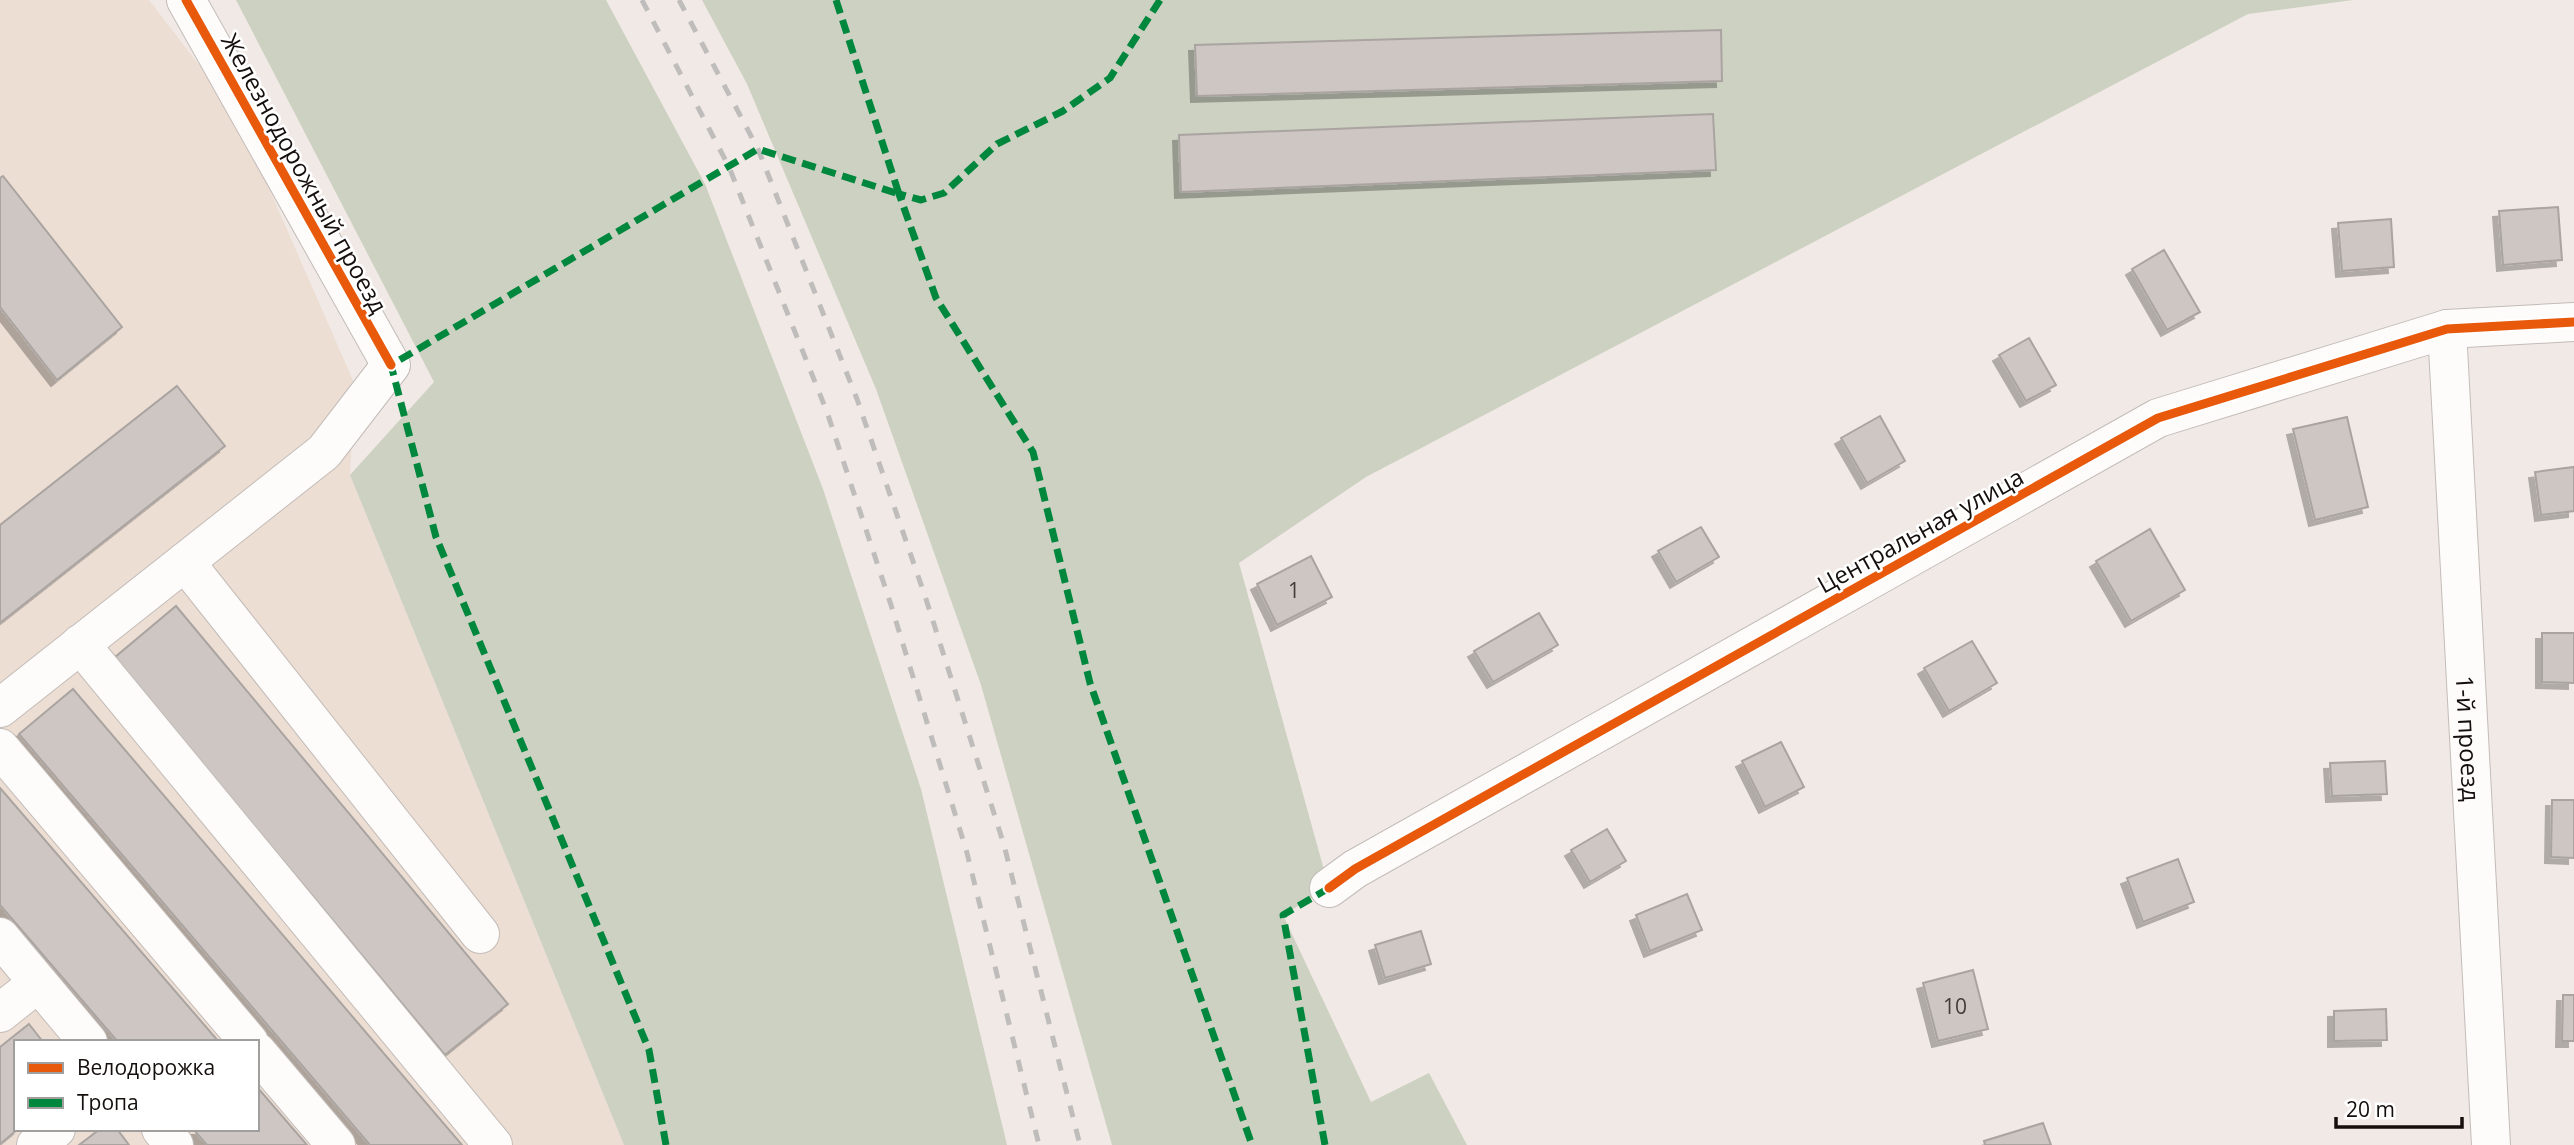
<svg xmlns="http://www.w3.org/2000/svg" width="2574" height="1145" viewBox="0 0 2574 1145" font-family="'Open Sans',sans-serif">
<defs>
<filter id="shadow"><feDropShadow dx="-6" dy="6" stdDeviation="0" flood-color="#0004"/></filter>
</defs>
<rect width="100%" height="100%" fill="#f1e9e5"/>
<!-- industrial -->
<path fill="#edded4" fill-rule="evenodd" d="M0,0H149L236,113L355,385L350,475L624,1145H0ZM16,1042H257V1129H16Z"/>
<!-- green -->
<g fill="#cdd1c1">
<path d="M236,0H606L705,184L823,489L921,789L1007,1145H624L350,475L434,382Z"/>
<path d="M702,0H2353L2248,14L1366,477L1239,563L1329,888L1283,915L1371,1102L1429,1073L1467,1145H1112L981,685L876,389L747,84Z"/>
</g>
<!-- building -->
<g fill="#cdc6c3" stroke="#aaa4a1" stroke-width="2" filter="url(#shadow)">
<path d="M1721,30L1722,81L1197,96L1195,45Z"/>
<path d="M1713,114L1716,170L1181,192L1179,135Z"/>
<path d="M3,176L122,327L57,380L0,307V178Z"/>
<path d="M2558,207L2562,260L2503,265L2499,211Z"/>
<path d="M2391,219L2394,267L2342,271L2338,223Z"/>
<path d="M2164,250L2200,312L2167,330L2132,269Z"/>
<path d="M2029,338L2056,385L2026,401L1999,355Z"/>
<path d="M177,386L225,446L0,623V525Z"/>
<path d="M1880,416L1905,461L1867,483L1841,438Z"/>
<path d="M2347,417L2368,507L2315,520L2293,429Z"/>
<path d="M2574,467V511L2541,515L2535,472Z"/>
<path d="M1701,527L1719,557L1676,582L1658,551Z"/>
<path d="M2150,529L2185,590L2131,621L2096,561Z"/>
<path d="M1311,556L1332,597L1277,625L1257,584Z"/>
<path d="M176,606L508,1004L445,1055L114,658Z"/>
<path d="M1539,613L1558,645L1493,682L1474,651Z"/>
<path d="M2542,633H2574V683L2542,682Z"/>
<path d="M1972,641L1997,683L1949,711L1924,668Z"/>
<path d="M73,689L462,1145H370L19,734Z"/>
<path d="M1781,742L1804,787L1765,807L1742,761Z"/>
<path d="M2385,761L2387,794L2332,796L2330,763Z"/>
<path d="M0,788L219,1042H118L0,905Z"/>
<path d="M2552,800H2574V858L2551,857Z"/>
<path d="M1607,829L1626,861L1590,882L1571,850Z"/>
<path d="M2178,859L2194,902L2143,922L2127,878Z"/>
<path d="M1687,894L1702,930L1650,951L1636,915Z"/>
<path d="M1421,931L1431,964L1385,978L1375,945Z"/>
<path d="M1973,970L1988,1029L1938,1041L1923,983Z"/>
<path d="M2563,995H2574V1041H2562Z"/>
<path d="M2386,1009L2387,1040L2334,1041V1011Z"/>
<path d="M29,1024L43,1042H16V1129H18L0,1144V1047Z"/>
<path d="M257,1087L307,1145H207L193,1129H257Z"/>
<path d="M2043,1123L2051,1145H1985L1984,1141Z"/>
<path d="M100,1129H117L129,1145H79Z"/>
</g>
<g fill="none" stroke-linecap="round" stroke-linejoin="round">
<!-- minor casing -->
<g stroke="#c3bcb8" stroke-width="40">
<g id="minor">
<path id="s1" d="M2447,329L2491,1145"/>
<path d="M185,562L480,934"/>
<path d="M80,644L493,1145"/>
<path d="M0,708L324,452L391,365L186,0"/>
<path d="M0,748L249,1042"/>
<path d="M1329,888L1355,869L2158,418L2447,329L2574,322"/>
<path d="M0,937L88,1042"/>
<path d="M0,1013L38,983"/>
<path d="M257,1052L336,1145"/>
<path d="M161,1129L174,1145"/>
<path d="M36,1145L56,1129"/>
</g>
</g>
<!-- minor -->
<use href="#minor" stroke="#fdfcfb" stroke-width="38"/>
<!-- rail -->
<g stroke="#bfbdbb" stroke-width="5" stroke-dasharray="12 12" stroke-linecap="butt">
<path d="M642,0L729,167L827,412L891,605L967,853L1039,1145"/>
<path d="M679,0L758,149L857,399L926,599L1004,845L1080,1145"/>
</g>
<!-- quiet -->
<g stroke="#00873e" stroke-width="7" stroke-dasharray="14 7" stroke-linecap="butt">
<path d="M836,0L899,194"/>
<path d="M1160,0L1110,78L1063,111L997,144L944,193L921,200L899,194L936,298L1033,452L1090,683L1252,1145"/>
<path d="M666,1145L649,1050L436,537L391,365L758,149L899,194"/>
<path d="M1325,1145L1283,915L1329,888"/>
</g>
<!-- cycleway casing -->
<g stroke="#fff" stroke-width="13">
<g id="cycleway">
<path d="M186,0L391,365"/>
<path d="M1329,888L1355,869L2158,418L2447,329L2574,322"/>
</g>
</g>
<!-- cycleway -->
<use href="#cycleway" stroke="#e8590c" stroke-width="9"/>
</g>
<g text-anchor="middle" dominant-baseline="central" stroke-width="5" stroke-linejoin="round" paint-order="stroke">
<!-- number labels -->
<g font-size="21" fill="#423c3a">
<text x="1294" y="590">1</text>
<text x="1955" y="1006">10</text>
</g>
<!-- street labels -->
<g font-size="24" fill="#140e0c" stroke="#fff">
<text transform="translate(305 173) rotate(61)">Железнодорожный проезд</text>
<text transform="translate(1920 530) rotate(-29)">Центральная улица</text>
<text stroke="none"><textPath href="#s1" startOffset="410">1-й проезд</textPath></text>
</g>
</g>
<!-- legend -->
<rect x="14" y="1040" width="245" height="91" fill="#ffffff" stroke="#a19f9e" stroke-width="2"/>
<rect x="28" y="1063" width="35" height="10" fill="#e8590c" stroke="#a19f9e" stroke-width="2"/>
<text x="77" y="1075" font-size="21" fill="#140e0c">Велодорожка</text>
<rect x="28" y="1098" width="35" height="10" fill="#00873e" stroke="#a19f9e" stroke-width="2"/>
<text x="77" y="1110" font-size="21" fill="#140e0c">Тропа</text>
<!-- scale -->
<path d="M2336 1117v10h126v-10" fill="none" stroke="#140e0c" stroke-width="3.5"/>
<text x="2346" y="1117" font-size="21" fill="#140e0c" stroke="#ffffff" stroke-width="5" paint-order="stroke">20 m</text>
</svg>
